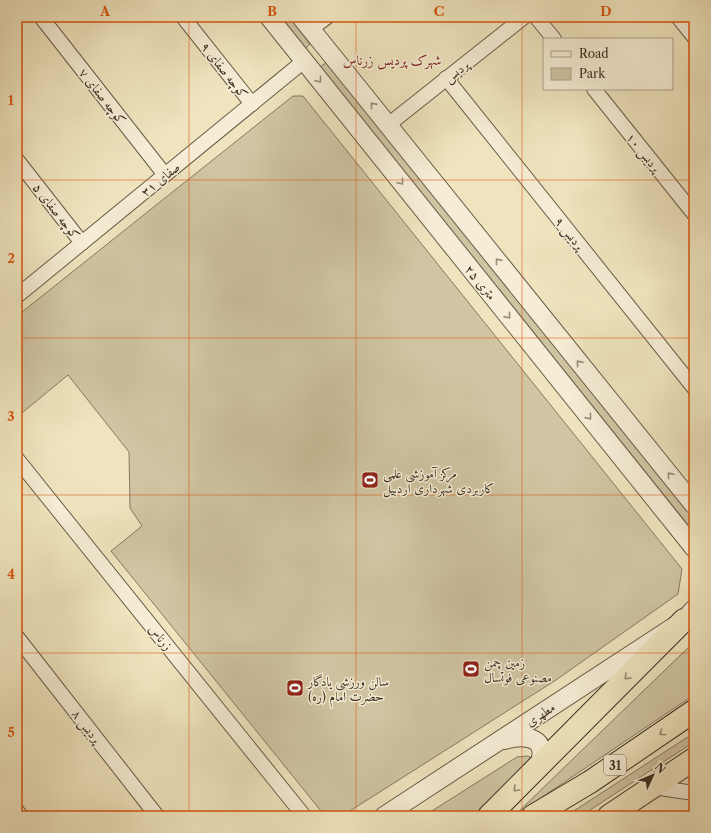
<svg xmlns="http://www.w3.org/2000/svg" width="711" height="833" viewBox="0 0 711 833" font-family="'Libre Caslon Text',Amiri,serif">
<rect width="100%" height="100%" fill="#efe4be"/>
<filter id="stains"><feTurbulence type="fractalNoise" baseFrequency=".005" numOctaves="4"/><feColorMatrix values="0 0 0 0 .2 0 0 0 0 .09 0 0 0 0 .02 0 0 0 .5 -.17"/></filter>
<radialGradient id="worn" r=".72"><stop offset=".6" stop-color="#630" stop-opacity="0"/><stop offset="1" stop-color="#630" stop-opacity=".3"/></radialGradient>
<!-- green -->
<g fill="#d0c5a3" stroke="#867a62">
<path d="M280,17H289L310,44L305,49Z"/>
<path d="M327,62L694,518L693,531L320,67Z"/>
<path d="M293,96H303L682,569L678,594L556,680L342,816H325L111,551L142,526L130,508L129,452L68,375L17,417V316Z"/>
<path d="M694,642V695L514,816Z"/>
<path d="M694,733V742L581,816H566Z"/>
<path d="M527,756L533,758L527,769L475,816H424L517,757Z"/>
</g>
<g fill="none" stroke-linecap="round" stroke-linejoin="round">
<!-- minor casing -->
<g stroke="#685c49" stroke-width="16">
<g id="minor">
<path d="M41,17L165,175"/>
<path d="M183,17L252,104"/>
<path d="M536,17L554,39"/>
<path d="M678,17L694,37"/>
<path d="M311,29L327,17"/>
<path d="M446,78L694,388"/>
<path d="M594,89L694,214"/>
<path d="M388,125L524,17"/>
<path d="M17,160L82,243"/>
<path d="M17,296L304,61"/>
<path d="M17,459L304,816"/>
<path d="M17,637L157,816"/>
<path d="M653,787L694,793"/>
<path d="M17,811L21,816"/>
</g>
</g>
<!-- tertiary casing -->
<g stroke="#685c49" stroke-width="20">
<g id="tertiary">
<path d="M269,17L694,548"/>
<path d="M301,17L694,505"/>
<path d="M504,740C526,734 551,737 538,767"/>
<path d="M384,816L684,620L694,609"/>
</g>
</g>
<!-- trunk casing -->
<g stroke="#3b2e22" stroke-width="24">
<g id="trunk">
<path d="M489,816L684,620"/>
<path d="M533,816L590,782L694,711"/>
<path d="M609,816L694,759"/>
</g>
</g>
<!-- minor -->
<use href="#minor" stroke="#f5edd5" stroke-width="14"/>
<!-- tertiary -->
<use href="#tertiary" stroke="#f5edd5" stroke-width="18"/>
<!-- trunk -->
<use href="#trunk" stroke="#efe4be" stroke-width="22"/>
</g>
<!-- one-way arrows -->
<defs><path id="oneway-chevron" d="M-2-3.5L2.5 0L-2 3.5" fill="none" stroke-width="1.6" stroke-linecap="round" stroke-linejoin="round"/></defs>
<g stroke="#988e7c">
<use href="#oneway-chevron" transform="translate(319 80) rotate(51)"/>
<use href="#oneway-chevron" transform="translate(373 105) rotate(-129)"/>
<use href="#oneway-chevron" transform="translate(401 182) rotate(51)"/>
<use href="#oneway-chevron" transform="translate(498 261) rotate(-129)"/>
<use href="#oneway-chevron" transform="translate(508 316) rotate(51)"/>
<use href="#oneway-chevron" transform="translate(579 363) rotate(-129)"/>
<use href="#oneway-chevron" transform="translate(589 417) rotate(51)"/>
<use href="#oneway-chevron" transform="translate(670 475) rotate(-129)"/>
</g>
<g stroke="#958970">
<use href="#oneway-chevron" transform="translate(627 677) rotate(135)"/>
<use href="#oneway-chevron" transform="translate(662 733) rotate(146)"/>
<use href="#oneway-chevron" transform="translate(516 789) rotate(135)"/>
</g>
<!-- grid -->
<path fill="none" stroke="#d7550e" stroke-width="1" stroke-opacity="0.55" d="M189,17V816M356,17V816M522,17V816M17,180H694M17,338H694M17,495H694M17,653H694"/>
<!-- icons -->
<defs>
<g id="stadium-square" transform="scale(0.9)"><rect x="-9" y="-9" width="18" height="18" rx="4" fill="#8f2418" stroke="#f5edd5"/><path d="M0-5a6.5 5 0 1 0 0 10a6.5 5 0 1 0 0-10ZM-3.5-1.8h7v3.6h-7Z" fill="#fff"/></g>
</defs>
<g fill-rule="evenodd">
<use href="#stadium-square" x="370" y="480"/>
<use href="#stadium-square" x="471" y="669"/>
<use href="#stadium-square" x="295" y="688"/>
</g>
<g text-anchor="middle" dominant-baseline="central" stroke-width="3" stroke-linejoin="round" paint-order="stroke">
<!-- shield labels -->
<rect fill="#f5edd5" stroke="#736758" stroke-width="1" x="604" y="755" width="22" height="20" rx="3"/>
<g font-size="12" font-weight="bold" fill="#3b2e22">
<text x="615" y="765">31</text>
</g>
<!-- street labels -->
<g font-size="13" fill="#3b2e22" stroke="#f5edd5">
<text transform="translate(225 70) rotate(52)">کوچه صفای ۹</text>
<text transform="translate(456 71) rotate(-38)">پردیس</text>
<text transform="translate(103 96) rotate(52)">کوچه صفای ۷</text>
<text transform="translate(644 152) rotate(51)">پردیس ۱۰</text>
<text transform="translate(160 179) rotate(-39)">صفای ۳۱</text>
<text transform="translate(57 211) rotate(52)">کوچه صفای ۵</text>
<text transform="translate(570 233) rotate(51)">پردیس ۹</text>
<text transform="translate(481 282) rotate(51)">۲۵ متری</text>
<text transform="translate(161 637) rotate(51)">زرناس</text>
<text transform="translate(540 714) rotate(-33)">مطهری</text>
<text transform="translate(87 726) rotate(52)">پردیس ۸</text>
</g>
<!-- poi labels -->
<g font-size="13" fill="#3b2e22" stroke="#f5edd5" text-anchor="start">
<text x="383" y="473">مرکز آموزشی علمی<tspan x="383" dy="15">کاربردی شهرداری اردبیل</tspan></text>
<text x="484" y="662">زمین چمن<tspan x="484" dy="15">مصنوعی فوتسال</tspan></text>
<text x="308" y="681">سالن ورزشی یادگار<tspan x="308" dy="15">حضرت امام (ره)</tspan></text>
</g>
<!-- neighbourhood labels -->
<g font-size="14" fill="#7a1f14" stroke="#f5edd5">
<text x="392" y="60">شهرک پردیس زرناس</text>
</g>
</g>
<!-- margin -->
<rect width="711" height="833" fill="none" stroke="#efe4be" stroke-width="44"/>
<!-- legend -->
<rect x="543" y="38" width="130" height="52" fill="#f5edd5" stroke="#aba18d"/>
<rect x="551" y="51" width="20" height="6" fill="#f5edd5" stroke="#aba18d"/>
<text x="579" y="58" font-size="12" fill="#3b2e22">Road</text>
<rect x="551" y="68" width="20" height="12" fill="#d0c5a3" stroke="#aba18d"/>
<text x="579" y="78" font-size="12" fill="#3b2e22">Park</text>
<!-- north arrow -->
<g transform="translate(653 775) rotate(46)" stroke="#f5edd5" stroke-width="3" paint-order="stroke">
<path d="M0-3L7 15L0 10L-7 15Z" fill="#3b2e22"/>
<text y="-6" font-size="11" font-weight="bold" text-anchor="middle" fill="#3b2e22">N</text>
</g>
<rect x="22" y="22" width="667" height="789" fill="none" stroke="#d7550e" stroke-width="1.5"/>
<g font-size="13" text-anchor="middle" font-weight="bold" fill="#d7550e">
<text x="105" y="16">A</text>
<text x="272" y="16">B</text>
<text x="439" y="16">C</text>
<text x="606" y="16">D</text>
<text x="11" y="105">1</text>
<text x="11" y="263">2</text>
<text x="11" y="421">3</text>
<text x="11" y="579">4</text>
<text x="11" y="737">5</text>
</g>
<rect width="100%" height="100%" filter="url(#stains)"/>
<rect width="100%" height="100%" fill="url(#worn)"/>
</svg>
